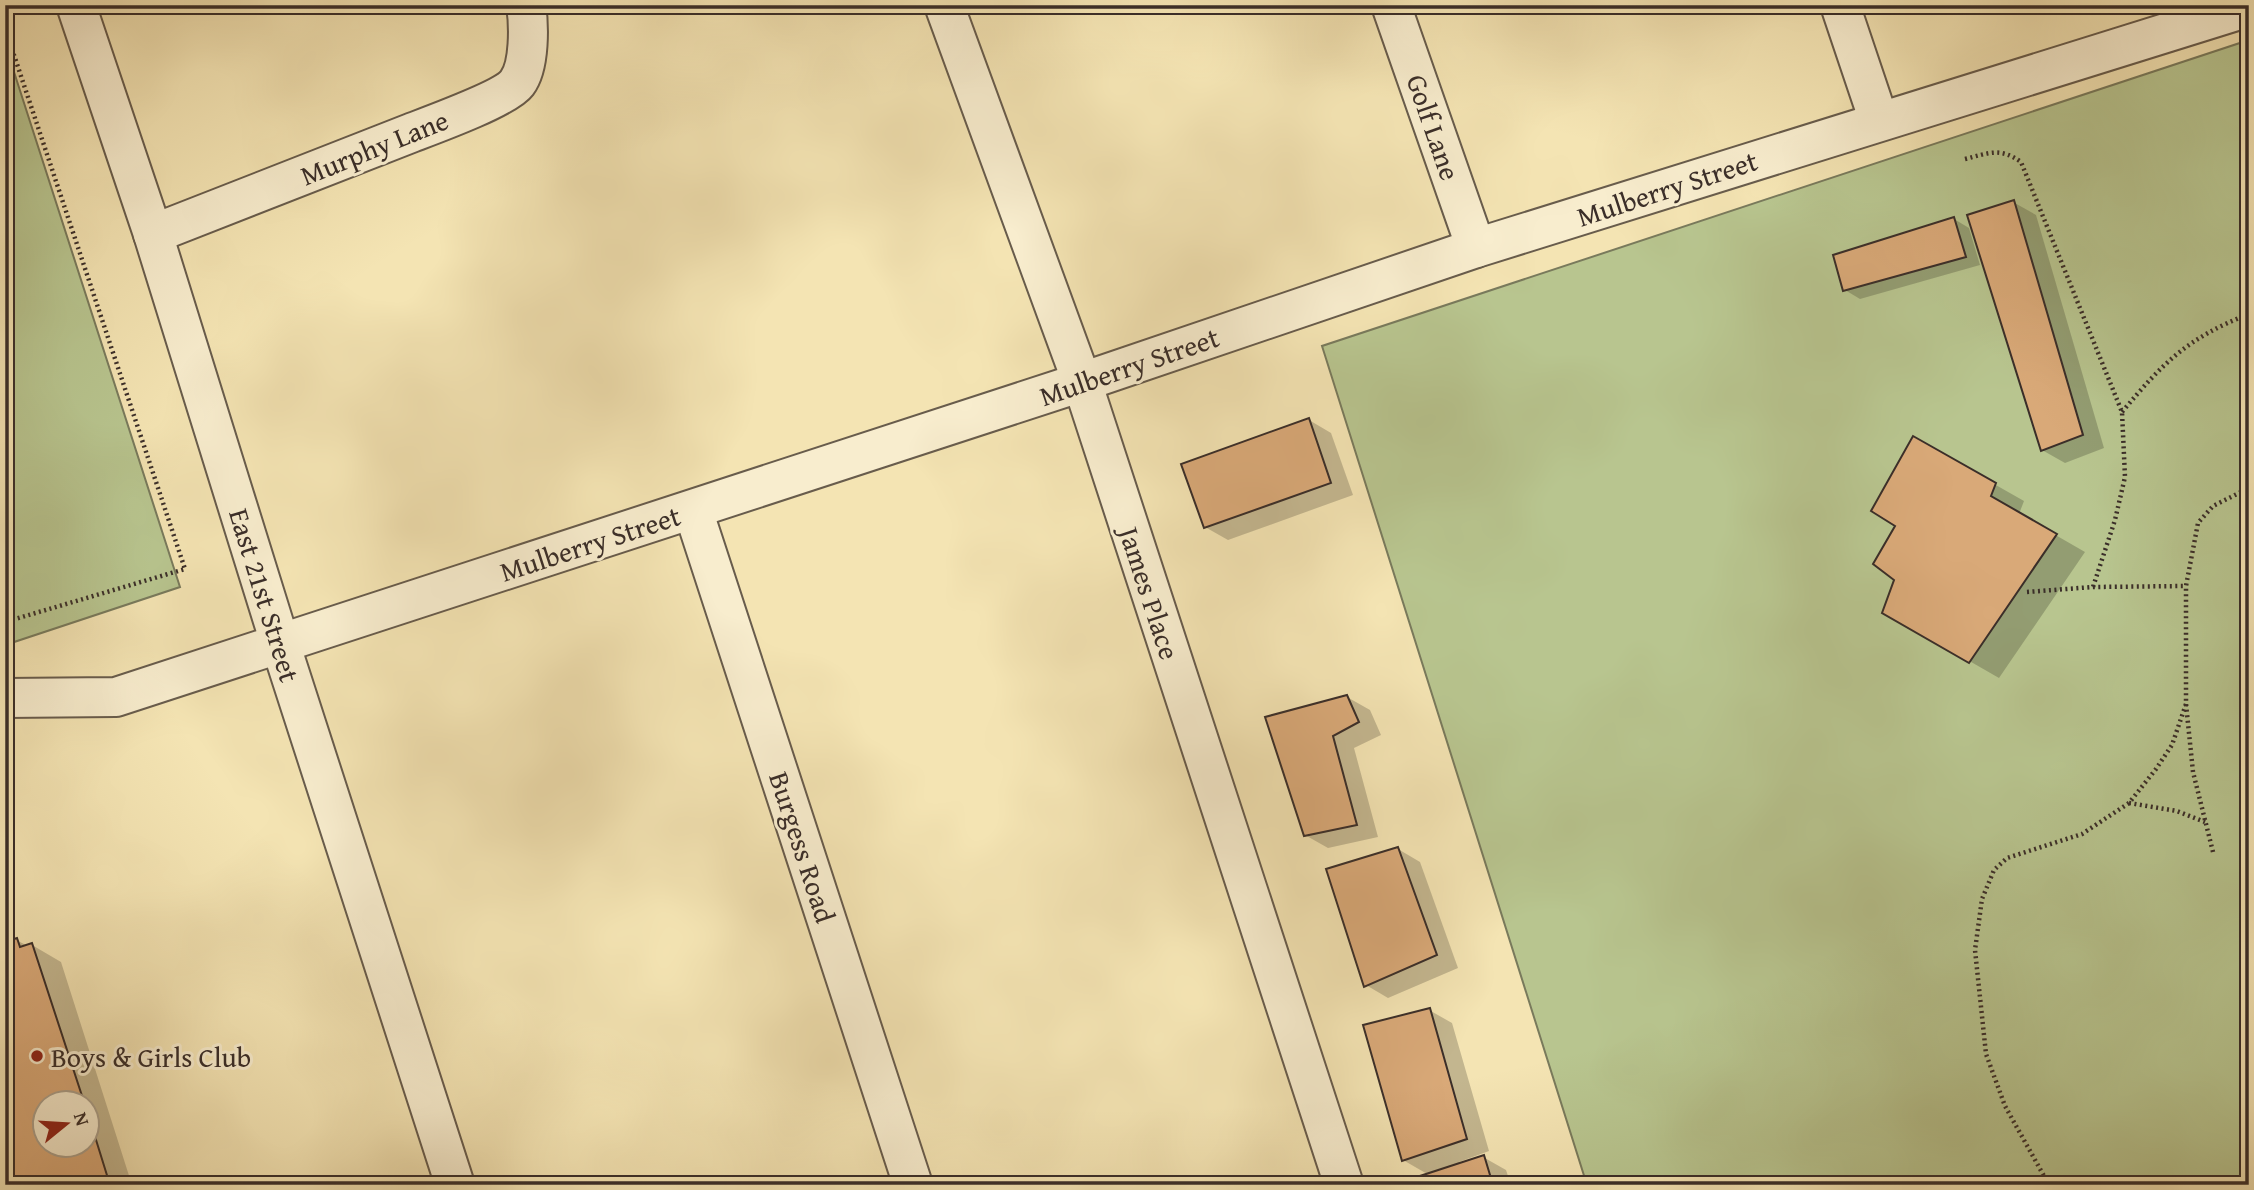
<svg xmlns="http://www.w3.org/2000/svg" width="2254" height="1190" viewBox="0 0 2254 1190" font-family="'Gentium Book Plus',serif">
<rect width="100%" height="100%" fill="#f4e4b3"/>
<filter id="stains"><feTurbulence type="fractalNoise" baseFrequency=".00286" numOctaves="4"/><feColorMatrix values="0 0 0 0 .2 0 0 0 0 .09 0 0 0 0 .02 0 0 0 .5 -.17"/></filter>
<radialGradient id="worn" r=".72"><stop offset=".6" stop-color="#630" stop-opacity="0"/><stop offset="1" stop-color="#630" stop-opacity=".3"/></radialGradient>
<!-- green -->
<g fill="#b8c58f" stroke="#797a5c" stroke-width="2">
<path d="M2249,40V1185H1587L1322,346Z"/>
<path d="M5,44L180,587L5,645Z"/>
</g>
<!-- shadow -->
<g fill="#0003" fill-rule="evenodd">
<path d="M2013,202L2036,215L2104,448L2065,463L2042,450Z"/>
<path d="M1954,219L1969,228L1980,265L1860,299L1845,290Z"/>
<path d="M1309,420L1331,433L1353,495L1228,540L1205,527Z"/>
<path d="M1913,438L2024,501L2019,514L2085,552L1999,678L1884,612L1896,579L1897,525Z"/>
<path d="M1347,697L1370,710L1381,735L1354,748L1378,837L1328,848L1305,835L1267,718Z"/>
<path d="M1398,849L1420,862L1458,968L1388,998L1366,985Z"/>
<path d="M16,940L28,946L32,945L61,962L132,1185H5ZM46,1102H88V1144H46Z"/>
<path d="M1429,1010L1452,1023L1489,1151L1459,1162L1460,1165L1483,1157L1506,1170L1511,1185H1425L1429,1175L1403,1160Z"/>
</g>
<!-- building -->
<g fill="#d9a978" stroke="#3a2e29" stroke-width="2">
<path d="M2014,200L2083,435L2041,451L1967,215Z"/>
<path d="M1954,217L1966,257L1843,291L1833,255Z"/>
<path d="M1309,418L1331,483L1204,528L1181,464Z"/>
<path d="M1913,436L1996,483L1991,496L2057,534L1969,663L1882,613L1894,580L1873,564L1895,526L1871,511Z"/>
<path d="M1347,695L1359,722L1333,736L1357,825L1304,836L1265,717Z"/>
<path d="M1398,847L1437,955L1364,987L1326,869Z"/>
<path d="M17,938L20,947L32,943L84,1102H46V1144H88V1114L110,1185H5V942Z"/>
<path d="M1430,1008L1467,1139L1402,1161L1363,1025Z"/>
<path d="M1484,1155L1493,1185H1423L1420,1176Z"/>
</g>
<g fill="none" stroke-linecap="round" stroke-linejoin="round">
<!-- minor casing -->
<g stroke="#685c4c" stroke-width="42">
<g id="minor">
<path d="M76,5L153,234L280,643L455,1185"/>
<path d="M944,5L1082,382L1344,1185"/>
<path d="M1391,5L1476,248"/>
<path d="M1840,5L1879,121"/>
<path d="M153,234C239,201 325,167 411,133C432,125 506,98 517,83C530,66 529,25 526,5"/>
<path d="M693,510L913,1185"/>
<path d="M5,698L116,697L1082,382L1476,248L2249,7"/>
</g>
</g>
<!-- path -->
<g stroke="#3a2e29" stroke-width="4.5" stroke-dasharray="2 3.5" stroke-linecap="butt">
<path d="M5,28L185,569L5,622"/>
<path d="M1965,159C1989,153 2000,147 2021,162L2122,412L2125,477L2115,520L2093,587"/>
<path d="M2122,412C2163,363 2187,338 2249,314"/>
<path d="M2027,592L2093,587L2186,586"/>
<path d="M2129,803L2177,811L2205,822"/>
<path d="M2213,852L2193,772L2186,704V586L2198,523L2213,506L2249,488"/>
<path d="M2049,1185L2005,1106L1986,1054L1975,950L1982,899L1994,870L2007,858L2082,834L2129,803L2156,769L2172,745L2186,704"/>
</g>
<!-- minor -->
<use href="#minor" stroke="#f8edce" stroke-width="38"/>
</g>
<!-- markers -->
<circle fill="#8f2418" stroke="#f8edce" stroke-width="2.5" cx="37" cy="1056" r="7"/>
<g text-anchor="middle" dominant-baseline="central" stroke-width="6" stroke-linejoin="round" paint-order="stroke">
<!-- street labels -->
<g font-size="28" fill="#3a2e29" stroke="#f8edce">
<text transform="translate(1434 127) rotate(71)">Golf Lane</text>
<text transform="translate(374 147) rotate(-22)">Murphy Lane</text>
<text transform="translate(1667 188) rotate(-18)">Mulberry Street</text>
<text transform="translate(1129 366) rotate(-19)">Mulberry Street</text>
<text transform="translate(590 543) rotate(-18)">Mulberry Street</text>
<text transform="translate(1150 593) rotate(72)">James Place</text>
<text transform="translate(265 595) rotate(73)">East 21st Street</text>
<text transform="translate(803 847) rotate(72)">Burgess Road</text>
</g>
<!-- poi labels -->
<g font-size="28" fill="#3a2e29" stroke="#f8edce" text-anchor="start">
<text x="51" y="1056">Boys &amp; Girls Club</text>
</g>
</g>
<!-- margin -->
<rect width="2254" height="1190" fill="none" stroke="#f4e4b3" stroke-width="28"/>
<rect x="7" y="7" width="2240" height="1176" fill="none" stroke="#3a2e29" stroke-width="3.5"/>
<rect x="14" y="14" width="2226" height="1162" fill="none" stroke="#3a2e29" stroke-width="2"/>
<!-- north arrow -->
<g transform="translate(66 1124) rotate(72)"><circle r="33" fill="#f8edce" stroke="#aca18c" stroke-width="2"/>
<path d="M0-5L12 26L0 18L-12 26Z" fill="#8f2418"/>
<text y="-10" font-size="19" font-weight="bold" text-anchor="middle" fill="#3a2e29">N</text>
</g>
<rect width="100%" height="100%" filter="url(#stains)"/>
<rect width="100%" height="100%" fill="url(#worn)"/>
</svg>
